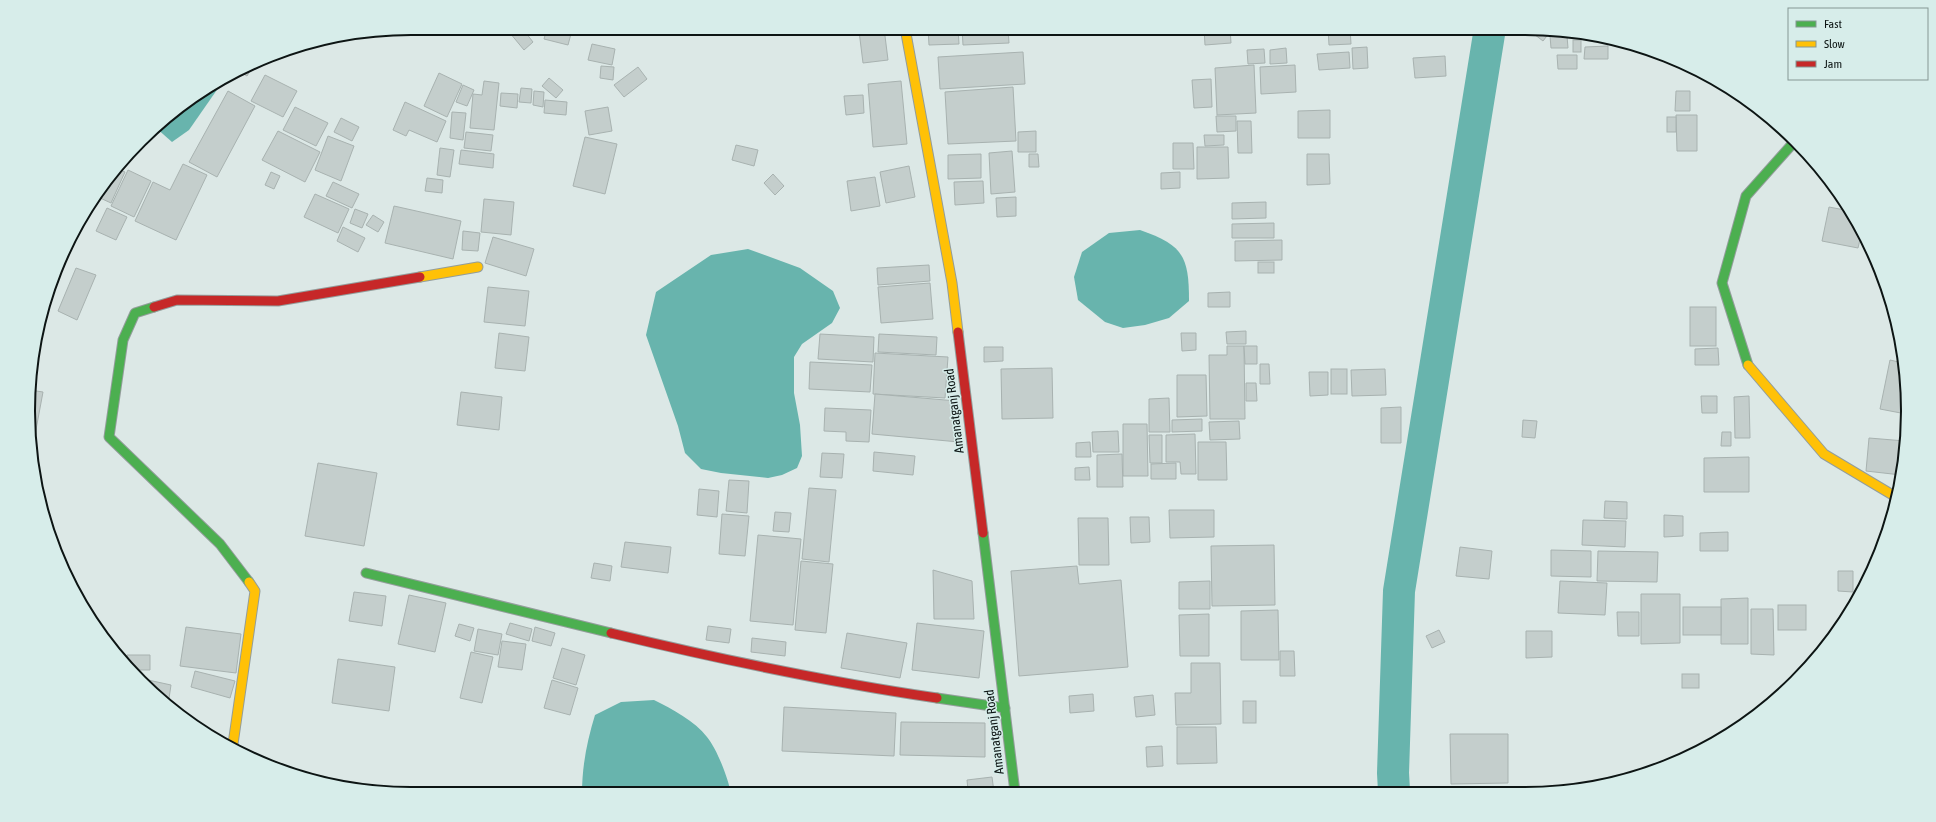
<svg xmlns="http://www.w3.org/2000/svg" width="1936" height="822" viewBox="0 0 1936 822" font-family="'Asap Condensed',sans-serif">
<rect width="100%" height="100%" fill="#dce8e6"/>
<!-- water -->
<g fill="#68b4ad">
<path d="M221,78V84L189,130L172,142L155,127L159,123Z"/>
<path d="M1140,230C1183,245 1189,256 1189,301L1169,318L1145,325L1123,328L1105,322L1078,300L1074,277L1082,252L1109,233Z"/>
<path d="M748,249L800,268L833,291L840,308L832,323L802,344L794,357V393L800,425L802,456L797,468L782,475L768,478L721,473L701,469L685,453L678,426L646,335L656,292L711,255Z"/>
<path d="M654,700C672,709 695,721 707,737C717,749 728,778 731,793L582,794C582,766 587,741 595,715L621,702Z"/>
</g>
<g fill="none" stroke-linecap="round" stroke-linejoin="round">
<!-- canal -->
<path stroke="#68b4ad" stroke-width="32" d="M1394,791L1393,773L1399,591L1490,28"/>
</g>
<!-- building -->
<g fill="#c4cecc" stroke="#a8b2b0">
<path d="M516,28H522L533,42L524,50L510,33Z"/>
<path d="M547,28L572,30L568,45L544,39Z"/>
<path d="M604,28H629L627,33Z"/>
<path d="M849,28H865V29L849,30Z"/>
<path d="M884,28L888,60L863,63L859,31Z"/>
<path d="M928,28H958L959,44L929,45Z"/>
<path d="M962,28H1008L1009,43L963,45Z"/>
<path d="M1204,28H1230L1231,43L1205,45Z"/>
<path d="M1328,28H1350L1351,44L1329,45Z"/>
<path d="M1532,29L1550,32L1543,41L1530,31Z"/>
<path d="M1550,36H1567L1568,48H1551Z"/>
<rect x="1573" y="40" width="8" height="12"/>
<path d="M592,44L615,49L612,65L588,60Z"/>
<path d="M1608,46V59H1584L1585,47Z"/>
<path d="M1367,47L1368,68L1353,69L1352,48Z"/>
<path d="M1286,48L1287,63L1270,64V50Z"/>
<path d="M1264,49L1265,63L1248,64L1247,50Z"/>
<path d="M1023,52L1025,84L940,89L938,57Z"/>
<path d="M1349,52L1350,68L1319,70L1317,54Z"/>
<path d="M1557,55H1577V69H1558Z"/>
<path d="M1445,56L1446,76L1415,78L1413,58Z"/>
<path d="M254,64L247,76L239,71Z"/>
<path d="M1254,65L1256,113L1217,115L1215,68Z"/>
<path d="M1295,65L1296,92L1261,94L1260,67Z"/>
<path d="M601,66L614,67L613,80L600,78Z"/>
<path d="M638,67L647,79L624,97L614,85Z"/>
<path d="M439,73L462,84L447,117L424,106Z"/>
<path d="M265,75L297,91L283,117L251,101Z"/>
<path d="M549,78L563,90L556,98L542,86Z"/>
<path d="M1211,79L1212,107L1194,108L1192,80Z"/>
<path d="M484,81L499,83L494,130L470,128L473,94L482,95Z"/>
<path d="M901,81L907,144L873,147L868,84Z"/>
<path d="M463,85L474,90L467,106L456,102Z"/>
<path d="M1013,87L1016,141L948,144L945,92Z"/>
<path d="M521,88L532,89L531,103L519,102Z"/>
<path d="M228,91L255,106L217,177L189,162Z"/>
<path d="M534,91L544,92L543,107L533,105Z"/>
<path d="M1676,91H1690V111H1675Z"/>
<path d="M501,93L518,94L517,108L500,106Z"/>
<path d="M863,95L864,113L846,115L844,96Z"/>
<path d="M545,100L567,102L566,115L544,113Z"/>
<path d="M405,102L446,121L437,142L409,130L406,136L393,130Z"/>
<path d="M295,107L328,123L316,146L283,130Z"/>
<path d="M608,107L612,131L589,135L585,111Z"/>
<path d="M1330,110V138H1298V111Z"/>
<path d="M452,112L466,113L463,140L450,138Z"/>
<path d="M1676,115H1697V151H1677Z"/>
<path d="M1216,116H1236V131L1217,132Z"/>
<rect x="1667" y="117" width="9" height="15"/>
<path d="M341,118L359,127L352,141L334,132Z"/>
<path d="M1237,121H1251L1252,153H1238Z"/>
<path d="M278,131L320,152L305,182L262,160Z"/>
<path d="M1036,131V152H1018V132Z"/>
<path d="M466,132L493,135L491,151L464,148Z"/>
<path d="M1204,135H1224V145L1205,146Z"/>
<path d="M328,136L354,146L341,181L315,170Z"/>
<path d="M585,137L617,144L605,194L573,186Z"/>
<path d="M1173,143H1193L1194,169H1173Z"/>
<path d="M736,145L758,150L754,166L732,160Z"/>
<path d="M1197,147H1228L1229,178L1197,179Z"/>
<path d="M440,148L454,150L450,177L437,175Z"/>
<path d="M461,150L494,154L493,168L459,164Z"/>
<path d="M1012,151L1015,192L991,194L989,153Z"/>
<path d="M981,154V178L948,179V155Z"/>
<path d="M1029,154H1038L1039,167H1029Z"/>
<path d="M1307,154H1329L1330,184L1307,185Z"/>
<path d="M183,164L207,175L176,240L135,221L153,182L170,190Z"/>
<path d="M909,166L915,197L886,203L880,172Z"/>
<path d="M120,170L125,172L111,203L98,197Z"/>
<path d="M128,170L151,181L134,217L111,206Z"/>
<path d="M271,172L280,176L274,189L265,185Z"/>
<path d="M1180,172V188L1161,189V173Z"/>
<path d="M773,174L784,186L775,195L764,183Z"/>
<path d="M875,177L880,206L851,211L847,181Z"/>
<path d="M427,178L443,180L442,193L425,191Z"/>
<path d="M983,181L984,203L955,205L954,182Z"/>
<path d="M333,182L359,194L352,208L326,196Z"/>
<path d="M315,194L349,209L338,233L304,217Z"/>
<path d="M1016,197V216L997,217L996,198Z"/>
<path d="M484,199L514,202L511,235L481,232Z"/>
<path d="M1266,202V218L1232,219V203Z"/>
<path d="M394,206L461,221L453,259L385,243Z"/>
<path d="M1829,207L1850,211L1862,231L1858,248L1822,241Z"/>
<path d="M107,208L127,217L116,240L96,231Z"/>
<path d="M355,209L368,214L362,228L350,223Z"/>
<path d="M373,215L384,222L378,232L366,225Z"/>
<path d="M1274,223V238H1232V224Z"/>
<path d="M343,227L365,238L358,252L337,241Z"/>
<path d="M463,231L480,233L478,251L462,250Z"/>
<path d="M493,237L534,249L526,276L485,263Z"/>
<path d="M1282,240V260L1235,261V241Z"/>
<rect x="1258" y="262" width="16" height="11"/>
<path d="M929,265L930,281L878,285L877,268Z"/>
<path d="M76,268L96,275L77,320L58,311Z"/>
<path d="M930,283L933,319L881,323L878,287Z"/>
<path d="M488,287L529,291L525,326L484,322Z"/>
<path d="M1230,292V307H1208V293Z"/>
<rect x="1690" y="307" width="26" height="39"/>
<path d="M1246,331V344H1227L1226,332Z"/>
<path d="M499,333L529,337L525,371L495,368Z"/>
<path d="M1181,333H1196V350L1182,351Z"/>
<path d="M820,334L874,337L873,362L818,359Z"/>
<path d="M879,334L937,337L936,355L878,352Z"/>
<path d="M1227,346H1244L1245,419H1210L1209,355H1227Z"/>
<path d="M1244,346H1257V364H1245Z"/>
<path d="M984,347H1003V361L984,362Z"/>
<path d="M1718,348L1719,365H1695V349Z"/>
<path d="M875,353L948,357L945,398L873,394Z"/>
<path d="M1890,360L1903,363L1907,386L1906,414L1880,409Z"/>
<path d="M810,362L872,365L870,392L809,389Z"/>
<path d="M1260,364H1269L1270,384H1260Z"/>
<path d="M1052,368L1053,418L1002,419L1001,369Z"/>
<rect x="1331" y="369" width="16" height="25"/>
<path d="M1385,369L1386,395L1352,396L1351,370Z"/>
<path d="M1309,372H1328V395L1310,396Z"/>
<path d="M1177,375H1206L1207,416L1177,417Z"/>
<path d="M1246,383H1256L1257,401H1246Z"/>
<path d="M30,390L43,392L32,451L28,411Z"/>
<path d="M461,392L502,397L499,430L457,425Z"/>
<path d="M875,394L957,401L959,442L872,434Z"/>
<path d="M1701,396H1717V413H1702Z"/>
<path d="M1749,396L1750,438H1735L1734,397Z"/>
<path d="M1169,398L1170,432H1149V399Z"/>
<path d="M1401,407V443H1381V408Z"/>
<path d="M825,408L871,410L869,442L846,441V432L824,431Z"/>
<path d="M1202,419V431L1172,432V420Z"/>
<path d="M1523,420L1537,421L1535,438L1522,437Z"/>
<path d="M1239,421L1240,439L1210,440L1209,422Z"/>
<path d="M1123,424H1147L1148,476H1123Z"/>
<path d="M1118,431L1119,452H1093L1092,432Z"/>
<path d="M1722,432H1731V446H1721Z"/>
<path d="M1195,434L1196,474H1181L1180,462H1166V435Z"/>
<path d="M1149,435H1162V463H1150Z"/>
<path d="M1869,438L1905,441L1901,475L1866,471Z"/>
<path d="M1090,442L1091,457H1076V443Z"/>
<path d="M1198,442H1226L1227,480H1198Z"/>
<path d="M874,452L915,456L913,475L873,471Z"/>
<path d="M822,453L844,454L842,478L820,477Z"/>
<path d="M1122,454L1123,487H1097V455Z"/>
<path d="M1749,457V492H1704V458Z"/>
<path d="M318,463L377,473L364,546L305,536Z"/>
<path d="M1176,463V479H1151V464Z"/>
<path d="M1089,467L1090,480H1075V468Z"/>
<path d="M729,480L749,481L747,513L726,511Z"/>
<path d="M809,488L836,490L829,562L802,559Z"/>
<path d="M699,489L719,491L717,517L697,515Z"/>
<path d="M1605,501L1627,502V519L1604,518Z"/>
<path d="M1169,510H1214V537L1170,538Z"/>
<path d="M775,512L791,513L789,532L773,531Z"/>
<path d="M722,514L749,516L745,556L719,554Z"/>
<path d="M1664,515L1683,516V536L1664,537Z"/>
<path d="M1130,517H1149L1150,542L1131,543Z"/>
<path d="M1078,518H1108L1109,565H1079Z"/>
<path d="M1583,520L1626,521L1625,547L1582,545Z"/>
<path d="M1728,532V551H1700V533Z"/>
<path d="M758,535L801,539L793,625L750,621Z"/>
<path d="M625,542L671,547L668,573L621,567Z"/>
<path d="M1274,545L1275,605L1212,606L1211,546Z"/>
<path d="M1460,547L1492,551L1489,579L1456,576Z"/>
<path d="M1551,550L1591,551V577L1551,576Z"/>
<path d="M1598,551L1658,552L1657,582L1597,581Z"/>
<path d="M801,561L833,564L826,633L795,630Z"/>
<path d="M594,563L612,566L610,581L591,578Z"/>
<path d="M1077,566L1079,584L1121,580L1128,667L1019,676L1011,571Z"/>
<path d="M933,570L972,581L974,619H934Z"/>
<path d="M1838,571H1853V592L1838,591Z"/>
<path d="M1210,581V609H1179V582Z"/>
<path d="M1560,581L1607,583L1605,615L1558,613Z"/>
<path d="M354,592L386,596L382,626L349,621Z"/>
<path d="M1641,594H1680V643L1641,644Z"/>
<path d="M409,595L446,603L435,652L398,644Z"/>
<path d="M1748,598V644H1721V599Z"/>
<rect x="1778" y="605" width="28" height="25"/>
<rect x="1683" y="607" width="38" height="28"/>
<path d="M1751,609H1773L1774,655L1751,654Z"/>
<path d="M1278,610L1279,660H1241V611Z"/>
<path d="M1617,612H1639V636H1618Z"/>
<path d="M1209,614V656H1180L1179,615Z"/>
<path d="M510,623L532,629L529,641L506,634Z"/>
<path d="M917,623L984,631L979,678L912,670Z"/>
<path d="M459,624L474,628L470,641L455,636Z"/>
<path d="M708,626L731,629L729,643L706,640Z"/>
<path d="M186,627L241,634L236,673L180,666Z"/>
<path d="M535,627L555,633L551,646L532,641Z"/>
<path d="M478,629L502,634L498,655L474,651Z"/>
<path d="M1439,630L1445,642L1432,648L1426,636Z"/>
<path d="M1526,631H1552V657L1526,658Z"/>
<path d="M847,633L907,643L900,678L841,668Z"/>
<path d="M752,638L786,642L785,656L751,652Z"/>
<path d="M502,641L526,644L522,670L498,667Z"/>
<path d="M562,648L585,655L576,685L553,678Z"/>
<path d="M1280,651H1294L1295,676H1280Z"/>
<path d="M471,652L493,657L482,703L460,698Z"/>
<path d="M127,655H150V670H130L127,667Z"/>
<path d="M338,659L395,667L389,711L332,703Z"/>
<path d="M1191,663H1220L1221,724L1176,725L1175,693H1191Z"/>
<path d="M195,671L235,681L230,698L191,687Z"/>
<rect x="1682" y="674" width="17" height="14"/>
<path d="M139,678L171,685L168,705Z"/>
<path d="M552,680L578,688L570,715L544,708Z"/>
<path d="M1093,694L1094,711L1070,713L1069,696Z"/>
<path d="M1153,695L1155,715L1136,717L1134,697Z"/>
<rect x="1243" y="701" width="13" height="22"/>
<path d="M784,707L896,713L894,756L782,751Z"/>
<path d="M901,722L985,723V757L900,755Z"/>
<path d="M1177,727H1216L1217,763L1177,764Z"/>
<path d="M1450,734H1508V783L1451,784Z"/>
<path d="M1162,746L1163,766L1147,767L1146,747Z"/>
<path d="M992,777L994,792H957V791L968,790L967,780Z"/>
</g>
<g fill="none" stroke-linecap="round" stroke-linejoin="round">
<!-- fast casing -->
<g stroke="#939d9b" stroke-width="11">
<g id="fast">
<path d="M154,307L135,313L123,340L109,437L220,544L249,582"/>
<path d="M1748,365L1722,283L1746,196L1795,141"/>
<path d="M983,533L1015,792"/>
<path d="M366,573L611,633"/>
<path d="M937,698L1005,708"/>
</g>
</g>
<!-- slow casing -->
<g stroke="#939d9b" stroke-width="11">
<g id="slow">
<path d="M905,28L952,283L958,332"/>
<path d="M420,277L478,267"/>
<path d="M1748,365L1824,454L1896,497"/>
<path d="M233,744L255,591L249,582"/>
</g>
</g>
<!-- jam casing -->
<g stroke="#939d9b" stroke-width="11">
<g id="jam">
<path d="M154,307L177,300L278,301L420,277"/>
<path d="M958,332L983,533"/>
<path d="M611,633C719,659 828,682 937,698"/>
</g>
</g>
<!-- fast -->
<use href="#fast" stroke="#4caf50" stroke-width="9"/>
<!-- slow -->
<use href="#slow" stroke="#ffc107" stroke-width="9"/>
<!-- jam -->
<use href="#jam" stroke="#c62828" stroke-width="9"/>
</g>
<g text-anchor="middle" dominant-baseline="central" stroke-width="3" stroke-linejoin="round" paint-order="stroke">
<!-- street labels -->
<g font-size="13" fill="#0d1514" stroke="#d7edea">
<text transform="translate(954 411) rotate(-97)">Amanatganj Road</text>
<text transform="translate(994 732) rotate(-97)">Amanatganj Road</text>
</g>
</g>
<!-- crop -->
<path d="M0 0H1936V822H0ZM411 35H1525A376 376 0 0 1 1901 411V411A376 376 0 0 1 1525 787H411A376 376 0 0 1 35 411V411A376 376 0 0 1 411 35Z" fill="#d7edea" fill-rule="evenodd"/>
<path fill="none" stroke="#0d1514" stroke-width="2" d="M411 35H1525A376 376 0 0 1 1901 411V411A376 376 0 0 1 1525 787H411A376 376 0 0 1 35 411V411A376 376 0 0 1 411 35Z"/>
<!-- legend -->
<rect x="1788" y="8" width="140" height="72" fill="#d7edea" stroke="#869794"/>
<rect x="1796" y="21" width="20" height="6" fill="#4caf50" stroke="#869794"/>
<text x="1824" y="28" font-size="12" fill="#0d1514">Fast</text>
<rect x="1796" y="41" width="20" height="6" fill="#ffc107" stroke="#869794"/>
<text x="1824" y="48" font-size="12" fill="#0d1514">Slow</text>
<rect x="1796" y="61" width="20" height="6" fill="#c62828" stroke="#869794"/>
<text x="1824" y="68" font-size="12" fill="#0d1514">Jam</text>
</svg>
